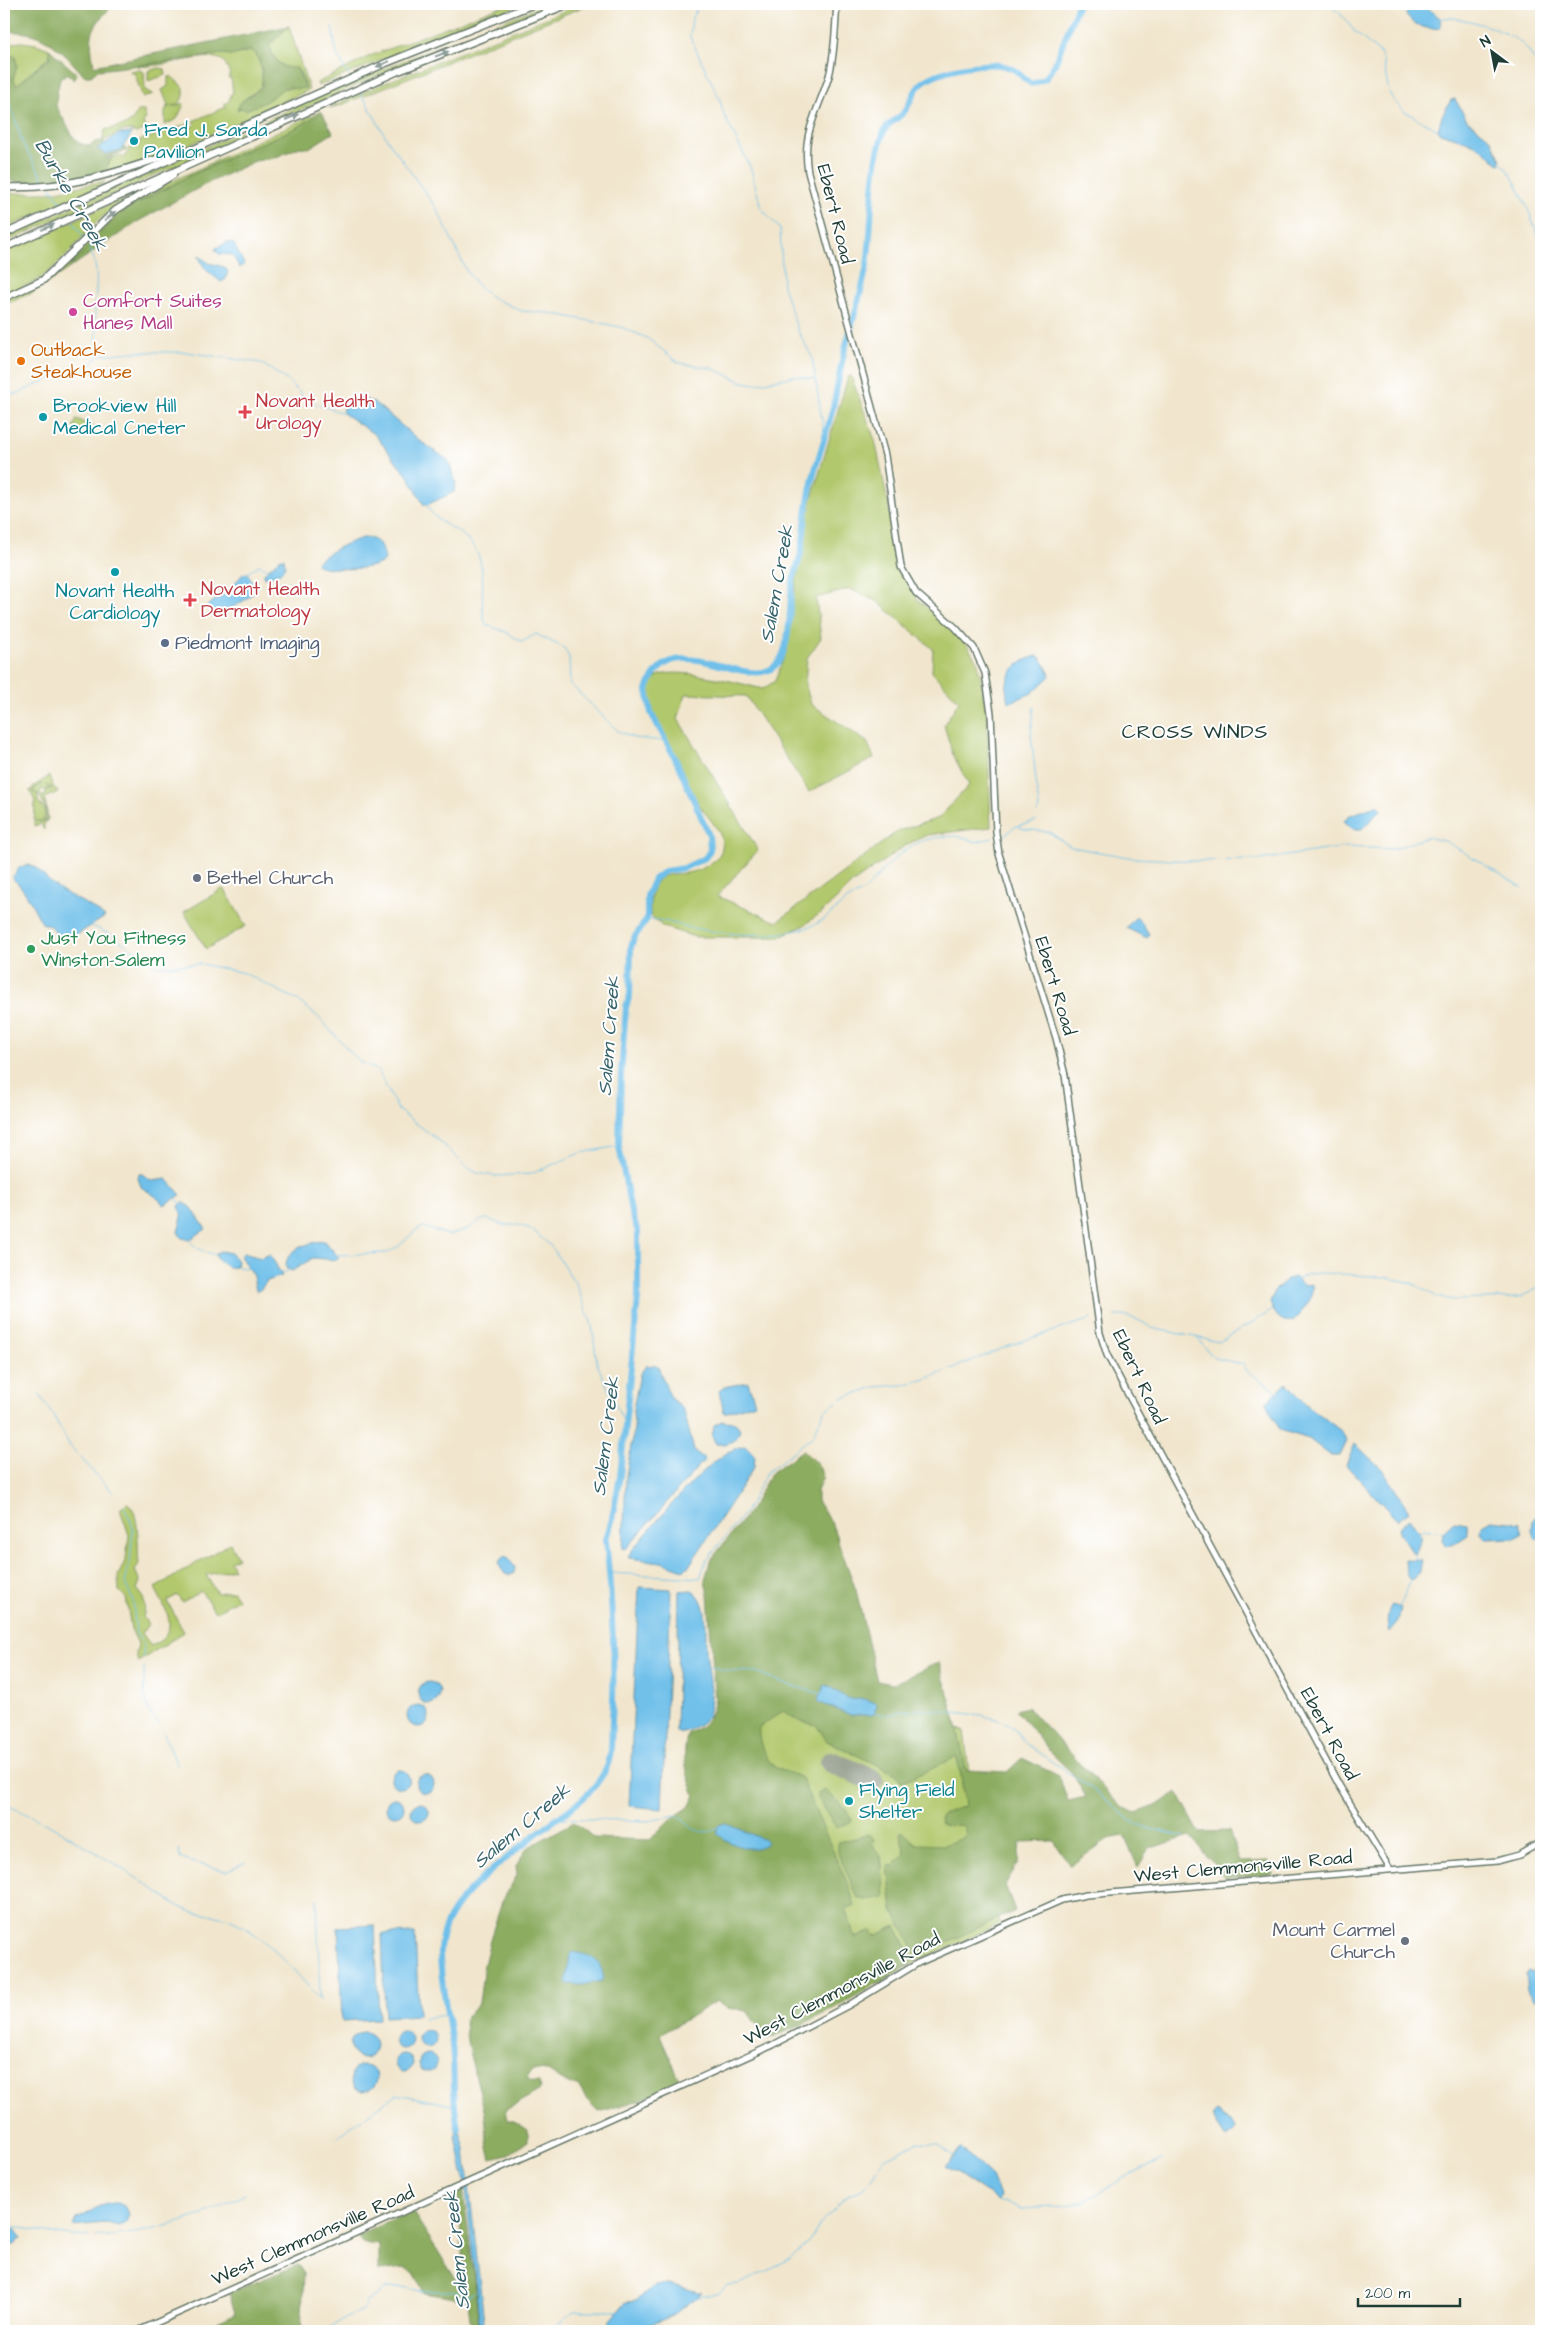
<svg xmlns="http://www.w3.org/2000/svg" width="1545" height="2335" viewBox="0 0 1545 2335" font-family="'Architects Daughter',sans-serif">
<rect width="100%" height="100%" fill="#fff"/>
<filter id="ink" filterUnits="userSpaceOnUse"><feTurbulence type="fractalNoise" baseFrequency=".02" numOctaves="2"/><feDisplacementMap in="SourceGraphic" scale="10" xChannelSelector="R" yChannelSelector="G"/><feConvolveMatrix kernelMatrix="1 2 1 2 8 2 1 2 1" color-interpolation-filters="sRGB"/></filter>
<filter id="wash" filterUnits="userSpaceOnUse"><feTurbulence type="fractalNoise" baseFrequency=".0096" numOctaves="4" result="noise"/><feDisplacementMap in="SourceGraphic" scale="20" xChannelSelector="R" yChannelSelector="G"/><feGaussianBlur stdDeviation="1.12" result="paint"/><feColorMatrix in="noise" values="0 0 0 0 0 0 0 0 0 0 0 0 0 0 0 0 0 1.4 0 .05"/><feComposite in="paint" operator="in"/></filter>
<g filter="url(#wash)">
<rect width="100%" height="100%" fill="#f1e6cd"/>
<!-- green -->
<g fill="#b1c86c" stroke="#688250" fill-rule="evenodd">
<path d="M507,4H522L318,86L317,83L370,56Z"/>
<path d="M546,4H557L374,77L4,243V238L353,81Z"/>
<path d="M581,4H590L341,105L329,108L365,91Z"/>
<path d="M289,26L309,90L193,143L133,166L87,176L93,172L105,170L112,157L120,156L124,158L130,148L139,144L138,141L188,124L189,128L195,125L193,121L226,107L224,104L229,101L231,94L233,93L231,78H228L230,74C228,71 226,62 222,60C206,51 160,69 138,66L221,54L234,55L252,51C257,54 258,59 260,65C268,90 257,88 240,103L241,108L284,88H306L300,72C283,68 275,63 269,45Z"/>
<path d="M22,42L36,44L49,49L50,56L17,85L13,79L15,55L4,57V44Z"/>
<path d="M159,68L165,69L166,75L148,81V71Z"/>
<path d="M139,70L144,72L145,90L153,94L143,98L134,72L132,74L130,71Z"/>
<path d="M171,76L184,88V96L178,105L170,106L166,108L168,105L162,90L168,86V78Z"/>
<path d="M182,103L184,104L177,119L165,125V110L170,106H178Z"/>
<path d="M138,111H144L146,119L143,122L146,129L136,133C121,125 115,138 102,141L105,130L125,125L133,120Z"/>
<path d="M321,111L322,112L298,127L205,168L144,199L127,209L102,231L68,269L32,293L4,305V300L54,273L117,213L147,193Z"/>
<path d="M105,181L103,184L4,229V193H47Z"/>
<path d="M122,199L123,200L96,222L64,258L46,274L32,283L4,294V252Z"/>
<path d="M851,376L875,440L889,507L894,555L918,600L964,640L978,663L987,717L991,827L927,835L906,845L853,883L826,909L803,926L780,937H695L663,927L650,915C649,853 680,887 711,863C716,860 721,854 722,848C725,833 707,817 700,806C686,784 677,760 666,737C660,725 651,712 649,699C648,693 650,683 655,678C671,664 742,684 763,689L775,681L787,649L792,605L811,501L848,377ZM850,589L878,602L933,649L932,672L959,701L944,725L953,755L969,785L939,818L898,831L777,922L717,896L758,850L678,719L686,694L746,696L809,792L874,758L867,742L811,704L805,684L807,658L821,638L816,598Z"/>
<path d="M77,419L94,427L89,435L73,427Z"/>
<path d="M49,776L53,786L50,788L45,784L49,788L46,790L41,789L40,794H36L33,790L42,784L41,783L32,791L39,796L38,801L45,810L44,821H36L43,822L46,820V810L40,795L45,796L46,791L54,787L58,792L47,797L45,800L48,819L44,824V830L41,824L34,826L35,801L30,791L34,786Z"/>
<path d="M224,888L246,926L206,949L184,912Z"/>
<path d="M127,1503C141,1510 137,1550 139,1564L135,1570L140,1582L137,1589C145,1597 146,1606 143,1617L148,1624L142,1633L151,1646C182,1632 166,1610 155,1588L230,1543L238,1558L230,1561L234,1569L206,1575L217,1593L233,1591L238,1599L215,1612L201,1591L182,1602L177,1595L167,1601L184,1632L138,1662L136,1653L138,1644L131,1629L126,1598L119,1591L118,1576L126,1559L129,1535L120,1509Z"/>
<path d="M781,1697L904,1724L964,1730L978,1848L1000,1924L917,1961L876,1985L742,1753L757,1713Z"/>
</g>
<!-- forest -->
<g fill="#8cac60" stroke="#56744a">
<path d="M4,4H114C91,28 88,32 94,66L289,26L269,45C275,62 280,69 297,68L306,88L296,89L290,87L284,88L265,102L246,110L241,108L237,110L240,103L262,87V69L256,54L249,50L234,55L221,54L198,58L98,70L91,76H86C80,73 75,65 70,60C49,39 34,30 4,32Z"/>
<path d="M49,49L77,74L73,80V77L66,74L64,77L61,76L57,92L56,106L73,136L79,143L89,146L97,141L104,142L106,145L97,149L104,154L115,152L124,147L127,150L118,154L106,157V159L112,157L106,170C93,173 84,178 71,180C50,185 25,185 4,179V57L15,55L17,66L13,79L17,85L50,57Z"/>
<path d="M322,112L333,133L309,148L300,147L274,158L255,161L206,184L137,222L68,269L102,231L127,209L191,175L298,127Z"/>
<path d="M803,1450L819,1466L823,1477L817,1491V1501L831,1522L856,1590L877,1681L893,1684L939,1662L956,1721L966,1770L1007,1772L1022,1758L1059,1776L1068,1801L1086,1797L1072,1773L1049,1751L1016,1710L1027,1707L1121,1807L1136,1813L1156,1806L1177,1792L1199,1832L1229,1831L1240,1862L1269,1861L1273,1874L1225,1878L1190,1836L1149,1849L1138,1867L1124,1836L1108,1839L1070,1866L1054,1841L1020,1842L1018,1863L1005,1885L1015,1911L917,1956L893,1910L888,1866L891,1865L892,1867L905,1854L900,1833L902,1831L916,1844L944,1845L963,1838L966,1833L962,1825L945,1826L941,1824L940,1819L943,1814L965,1806L960,1770L956,1757L902,1783L896,1774L827,1741L816,1725L799,1721L783,1711L759,1727C757,1740 766,1763 778,1769C786,1772 794,1774 801,1778L849,1887L855,1905L846,1909C850,1917 852,1934 856,1938L872,1930L875,1936L896,1926L913,1960L910,1964C864,1991 817,2021 767,2039L747,2011L727,2008L716,2001L660,2035L681,2082L643,2099L599,2112L587,2100L579,2087L563,2081L548,2071L533,2070L527,2077L531,2081L539,2082L540,2090L506,2110L508,2120L519,2124L528,2130V2141L508,2155L492,2159C484,2143 488,2127 484,2110C478,2079 465,2049 465,2018L479,2003L484,1965L491,1936L502,1902L517,1875L516,1866L527,1848L574,1822L594,1838L650,1840L667,1822L689,1807L695,1795C686,1773 681,1756 688,1733C706,1726 711,1718 715,1699L708,1594L705,1580L710,1561L751,1509L771,1473Z"/>
<path d="M825,1790L848,1811L852,1821L836,1828L816,1794Z"/>
<path d="M869,1835L874,1839L872,1844L881,1856L885,1897L866,1900L858,1898L838,1853V1842Z"/>
<path d="M463,2189L480,2331H471L468,2300L424,2293L415,2274L403,2268L379,2271V2245L362,2243L357,2236L412,2211L459,2284L465,2283L458,2197L451,2194Z"/>
<path d="M298,2265L304,2274L301,2331H217L215,2323L235,2313L229,2293Z"/>
</g>
<!-- water -->
<g fill="#6fc0ea" stroke="#477e8f">
<path d="M1409,4H1423L1440,18L1441,27C1431,32 1412,25 1406,15Z"/>
<path d="M1455,99L1467,120L1491,139L1501,160L1500,164L1497,163C1478,142 1465,141 1440,133L1438,130L1442,116L1451,100Z"/>
<path d="M132,133L121,150L106,154L97,149L119,134Z"/>
<path d="M228,242L234,244L244,264L240,268L232,255L219,254L215,250L216,248Z"/>
<path d="M198,255L209,263L224,267L228,271L226,279L221,282L205,269Z"/>
<path d="M349,398H362L375,403L420,441L448,460L456,483L454,492L427,505H424L408,476L375,435L343,413L342,403Z"/>
<path d="M363,538C378,537 383,546 385,560C376,571 327,571 315,564C323,554 350,541 363,538Z"/>
<path d="M281,558H284L285,566L280,573L264,578V573Z"/>
<path d="M244,573L248,574L256,589C247,602 221,617 206,608L209,604L224,595Z"/>
<path d="M1038,656L1041,658L1050,674L1049,677L1032,693L1011,702L1008,701C1001,678 1016,660 1038,656Z"/>
<path d="M1378,805L1381,810L1362,829H1353L1344,821L1348,816Z"/>
<path d="M28,865C39,867 41,874 49,881C65,896 88,902 105,917L62,944L52,927L42,923C33,908 26,889 12,878L19,868Z"/>
<path d="M1136,917L1142,923L1149,934L1147,938L1126,928Z"/>
<path d="M139,1174H142L152,1181L167,1179L181,1195L164,1205L155,1196L141,1187L138,1178Z"/>
<path d="M184,1202L191,1207L206,1229L189,1240L182,1238L178,1232L182,1217L179,1206Z"/>
<path d="M322,1241H325L339,1258L337,1260L313,1258L292,1271L286,1268C285,1248 307,1244 322,1241Z"/>
<path d="M220,1251L231,1253L237,1261L236,1267L229,1268L219,1261L215,1255Z"/>
<path d="M243,1253L261,1258L270,1254L282,1276L267,1281L260,1290L256,1291L253,1276L240,1256Z"/>
<path d="M1295,1277L1303,1285L1312,1284C1314,1299 1303,1311 1293,1321C1280,1324 1275,1314 1270,1303L1276,1288L1280,1287L1287,1279Z"/>
<path d="M654,1365L658,1367L671,1398L684,1411L694,1451L705,1459L627,1548L623,1549L626,1476L634,1428L633,1409L640,1374L646,1366Z"/>
<path d="M748,1382L755,1403L724,1413L719,1391L724,1387Z"/>
<path d="M1287,1383L1306,1404L1341,1431L1347,1441L1340,1456H1331L1309,1439L1280,1430L1266,1403Z"/>
<path d="M722,1421L735,1422L740,1429C739,1440 727,1446 716,1444L712,1436L714,1425Z"/>
<path d="M1355,1444L1382,1469L1409,1511L1397,1520L1346,1465Z"/>
<path d="M746,1446L755,1456L754,1467L689,1566L683,1570L661,1562L629,1558L628,1556L633,1549C656,1524 713,1448 746,1446Z"/>
<path d="M1535,1517L1541,1518V1539L1534,1538L1532,1530L1533,1520Z"/>
<path d="M1409,1518L1422,1537L1416,1552L1413,1553L1400,1534L1398,1528Z"/>
<path d="M1491,1520L1520,1523L1523,1534L1515,1538L1486,1539L1481,1533L1482,1525Z"/>
<path d="M1454,1522L1467,1524L1468,1535L1454,1544L1446,1546L1442,1540L1443,1532Z"/>
<path d="M504,1556L509,1558L515,1567L514,1573L510,1575L505,1574L500,1567L499,1562Z"/>
<path d="M1405,1559L1422,1560L1420,1571L1414,1579H1409L1406,1574Z"/>
<path d="M639,1587L671,1589L662,1809L629,1806Z"/>
<path d="M692,1590C710,1601 705,1630 706,1648C707,1672 716,1694 707,1718C699,1725 687,1734 676,1732V1729L679,1591Z"/>
<path d="M1392,1605L1401,1608L1398,1621L1389,1632C1386,1625 1387,1610 1392,1605Z"/>
<circle cx="429" cy="1693" r="11"/>
<path d="M825,1685C834,1688 840,1695 847,1698C858,1702 864,1695 876,1704L875,1713L872,1715H851L820,1703L818,1699Z"/>
<circle cx="418" cy="1716" r="11"/>
<circle cx="400" cy="1779" r="9"/>
<circle cx="425" cy="1784" r="9"/>
<circle cx="395" cy="1807" r="9"/>
<circle cx="420" cy="1812" r="9"/>
<path d="M725,1823L765,1840L767,1843C752,1855 730,1844 716,1833L719,1825Z"/>
<path d="M375,1925L379,2019L342,2021L338,1927Z"/>
<path d="M415,1933L419,2015L385,2017L382,1934Z"/>
<path d="M572,1952C591,1955 600,1958 604,1978L602,1981L582,1985L568,1984L566,1982L570,1954Z"/>
<path d="M1528,1971L1541,1976V1996L1535,2001L1527,1988L1525,1973Z"/>
<circle cx="427" cy="2039" r="9"/>
<circle cx="403" cy="2040" r="9"/>
<circle cx="363" cy="2045" r="13"/>
<circle cx="428" cy="2063" r="9"/>
<circle cx="404" cy="2063" r="9"/>
<circle cx="364" cy="2078" r="13"/>
<path d="M1215,2112L1231,2122L1235,2127L1233,2133L1226,2138L1212,2116Z"/>
<path d="M457,2121L465,2149L485,2331H480L479,2319L466,2189L456,2136Z"/>
<path d="M961,2148L992,2177L1000,2196L998,2201L946,2166Z"/>
<path d="M118,2203L126,2207L129,2214L125,2224L119,2226L106,2223L73,2226L76,2219C95,2212 95,2203 118,2203Z"/>
<path d="M7,2230H16L21,2238L15,2244L4,2248V2232Z"/>
<path d="M668,2284L702,2293C673,2316 648,2335 609,2324L608,2322L626,2302L636,2301L654,2286Z"/>
</g>
<g fill="none" stroke-linecap="round" stroke-linejoin="round">
<!-- stream -->
<g stroke="#6fc0ea" stroke-width="1">
<path d="M699,4L692,18L690,37L720,100L724,115L751,169L761,208L780,229L783,286L798,331L812,357L825,439"/>
<path d="M1326,4L1340,13L1355,32L1380,53L1383,60L1389,93L1395,102L1404,111L1438,130"/>
<path d="M1439,19C1456,13 1508,31 1521,43C1530,49 1532,61 1541,67"/>
<path d="M332,27L337,55L349,76"/>
<path d="M4,84L23,144L45,182"/>
<path d="M360,91L387,139L437,209L467,272L480,288L493,298L522,311L549,313L621,327L647,338L679,363L711,368L743,382L755,384L794,376L815,379"/>
<path d="M1500,162C1515,172 1535,225 1541,245"/>
<path d="M50,187L62,204"/>
<path d="M72,220L84,238"/>
<path d="M86,241C103,272 94,286 95,318C96,330 97,342 99,354"/>
<path d="M99,355L135,352H186L261,363L288,381L308,401L343,413"/>
<path d="M4,396L19,393L65,371L91,365L98,356"/>
<path d="M427,506C438,527 461,527 473,546C490,569 477,599 486,625L506,632L522,642L536,634L564,648L569,657L570,684L618,731L634,738L665,741"/>
<path d="M247,573L259,565L268,569"/>
<path d="M1034,707L1031,734L1039,808L1037,813"/>
<path d="M1019,827L1024,829L1049,832L1071,847L1134,858L1194,861L1259,860L1345,847L1393,849L1427,837L1447,842L1523,888"/>
<path d="M1004,836L1014,827L1036,821"/>
<path d="M647,919C662,919 677,925 692,928C729,935 790,941 823,920C831,914 838,907 846,901C852,896 860,894 866,889C890,864 905,840 942,837C955,836 964,835 975,842L992,838"/>
<path d="M90,925L112,935L156,966L201,964L244,973L297,1000L317,1016L359,1061L378,1071L398,1110L441,1142L465,1166L477,1173L495,1176L531,1174L580,1153L619,1146"/>
<path d="M176,1198L181,1204"/>
<path d="M189,1238C193,1249 205,1252 216,1255"/>
<path d="M336,1255L387,1253L399,1246L416,1230L423,1227L449,1235L468,1229L481,1220L487,1219L504,1225H519L531,1229L550,1245L576,1284L592,1325L597,1364L626,1427"/>
<path d="M236,1267L247,1268"/>
<path d="M281,1274L289,1270"/>
<path d="M1297,1280L1308,1274L1323,1273L1385,1277L1412,1283L1437,1297L1454,1300L1518,1298L1541,1287"/>
<path d="M1114,1316C1128,1315 1141,1320 1151,1328L1219,1342L1273,1310"/>
<path d="M1197,1338L1214,1358L1243,1364L1247,1371L1277,1392"/>
<path d="M39,1394L52,1413L70,1446L112,1492"/>
<path d="M124,1507L130,1519L133,1529L130,1561L125,1583L133,1601L136,1634L144,1645L143,1658"/>
<path d="M1419,1532L1424,1529L1442,1532"/>
<path d="M1415,1550L1416,1561"/>
<path d="M609,1573L700,1578L706,1561L746,1511L766,1473L813,1436L824,1411L842,1398L875,1387L902,1385L926,1379L1019,1342L1091,1319"/>
<path d="M1399,1608L1411,1579"/>
<path d="M708,1666L728,1671L756,1672L789,1685L822,1694"/>
<path d="M144,1667C145,1688 141,1710 160,1724"/>
<path d="M875,1713L889,1715L900,1711L923,1709L981,1715L1002,1721L1015,1730L1026,1744L1098,1793L1131,1821L1151,1829L1185,1837"/>
<path d="M163,1732L177,1765"/>
<path d="M4,1804C46,1821 86,1846 124,1870C143,1881 160,1895 178,1906C196,1916 216,1913 233,1921C263,1934 299,1975 320,2000"/>
<path d="M559,1818L650,1821L675,1815C687,1817 693,1836 710,1831C714,1829 717,1827 720,1826"/>
<path d="M179,1850L180,1858L184,1860L227,1871L245,1862"/>
<path d="M317,1899L320,1999"/>
<path d="M424,2018L447,2015"/>
<path d="M336,2137L397,2094L456,2106"/>
<path d="M998,2201L1021,2209L1067,2206L1085,2201L1130,2174L1162,2160"/>
<path d="M4,2228C27,2226 49,2234 72,2236C131,2240 193,2223 245,2194"/>
<path d="M696,2298L720,2292L727,2285L739,2284L790,2259L811,2240L819,2226L845,2197L862,2189L872,2178L885,2158L918,2142L939,2145L953,2156"/>
<path d="M325,2331L342,2320L363,2310L366,2302L387,2288L403,2287L419,2291H460L464,2296L470,2295L475,2291"/>
<path d="M549,2331L575,2311H619"/>
</g>
<!-- river -->
<path stroke="#6fc0ea" stroke-width="6" d="M458,2128C452,2101 455,2072 452,2045C448,2015 441,1985 440,1955C438,1902 500,1865 535,1835C561,1814 590,1800 606,1769C613,1754 611,1736 612,1720C616,1660 612,1600 606,1539L612,1519L620,1476L638,1298V1232L631,1212L619,1146L621,1075L626,1007L630,995L631,947L634,938L647,919V895L654,879L665,871L684,868L705,858L710,850L709,835L675,758L651,713L647,690C672,614 758,708 782,656C791,635 789,608 792,586C794,573 800,561 802,548C805,527 806,507 811,487C816,461 826,437 832,411C838,388 840,364 847,342C854,316 862,291 867,265C873,225 870,170 883,134C887,122 897,121 904,112C912,103 912,91 922,83C939,69 991,59 1011,68C1019,71 1023,80 1032,84L1045,79L1055,64L1078,4"/>
<!-- runway -->
<path stroke="#889280" stroke-width="22" d="M831,1762L873,1780"/>
</g>
</g>
<g filter="url(#ink)">
<g fill="none" stroke-linecap="round" stroke-linejoin="round">
<!-- secondary casing -->
<g stroke="#68786a" stroke-width="8">
<g id="secondary">
<path d="M837,4C835,27 835,54 829,76C818,112 801,133 808,172L885,455L901,567L916,593L955,627L974,648L985,673L991,713L996,833L999,854L1056,1038L1065,1075L1100,1333L1107,1355L1124,1387L1339,1785L1390,1869"/>
<path d="M138,2331L773,2045L849,2005L918,1963L1062,1900L1086,1895L1497,1861L1519,1855L1541,1842"/>
</g>
</g>
<!-- highway casing -->
<g stroke="#68786a" stroke-width="9">
<g id="highway">
<path d="M4,187C65,190 120,172 177,152"/>
<path d="M4,234L386,63L534,4"/>
<path d="M4,248L396,72L569,4"/>
<path d="M4,298L43,280L116,210L173,175"/>
</g>
</g>
<!-- secondary -->
<use href="#secondary" stroke="#fff" stroke-width="5"/>
<!-- highway -->
<use href="#highway" stroke="#fff" stroke-width="6"/>
</g>
<!-- one-way arrows -->
<defs><path id="oneway-solid" d="M-6-.8H1V-3.2L6.5 0L1 3.2V.8H-6Z" transform="scale(1.25)"/></defs>
<g fill="#8f9e9a">
<use href="#oneway-solid" transform="translate(442 54) rotate(-21)"/>
<use href="#oneway-solid" transform="translate(383 64) rotate(157)"/>
<use href="#oneway-solid" transform="translate(292 117) rotate(-24)"/>
<use href="#oneway-solid" transform="translate(110 216) rotate(-41)"/>
<use href="#oneway-solid" transform="translate(48 227) rotate(-24)"/>
</g>
</g>
<!-- markers -->
<g fill="#0f9aa8" stroke="#fff" stroke-width="2">
<circle cx="134" cy="141" r="5"/>
<circle cx="43" cy="417" r="5"/>
<circle cx="115" cy="572" r="5"/>
<circle cx="849" cy="1801" r="5"/>
</g>
<circle fill="#d1479c" stroke="#fff" stroke-width="2" cx="73" cy="312" r="5"/>
<circle fill="#e8710a" stroke="#fff" stroke-width="2" cx="21" cy="361" r="5"/>
<g fill="#e0444e" stroke="#fff" stroke-width="2">
<path d="M242.5 404.5h5v5h5v5h-5v5h-5v-5h-5v-5h5z"/>
<path d="M187.5 592.5h5v5h5v5h-5v5h-5v-5h-5v-5h5z"/>
</g>
<circle fill="#5c6f8a" stroke="#fff" stroke-width="2" cx="165" cy="643" r="5"/>
<g fill="#6b7280" stroke="#fff" stroke-width="2">
<circle cx="197" cy="878" r="5"/>
<circle cx="1405" cy="1941" r="5"/>
</g>
<circle fill="#2e9e5b" stroke="#fff" stroke-width="2" cx="31" cy="949" r="5"/>
<g text-anchor="middle" dominant-baseline="central" stroke-width="4" stroke-linejoin="round" paint-order="stroke">
<!-- culture labels -->
<g font-size="19" fill="#0d838f" stroke="#fff" text-anchor="start">
<text x="144" y="130">Fred J. Sarda<tspan x="144" dy="22">Pavilion</tspan></text>
<text x="53" y="406">Brookview Hill<tspan x="53" dy="22">Medical Cneter</tspan></text>
<text x="115" y="591" text-anchor="middle">Novant Health<tspan x="115" dy="22">Cardiology</tspan></text>
<text x="859" y="1790">Flying Field<tspan x="859" dy="22">Shelter</tspan></text>
</g>
<!-- street labels -->
<g font-size="19" fill="#1f3d34" stroke="#fff">
<text transform="translate(835 214) rotate(76)">Ebert Road</text>
<text transform="translate(1055 986) rotate(73)">Ebert Road</text>
<text transform="translate(1139 1377) rotate(65)">Ebert Road</text>
<text transform="translate(1329 1734) rotate(62)">Ebert Road</text>
<text transform="translate(1243 1867) rotate(-5)">West Clemmonsville Road</text>
<text transform="translate(842 1989) rotate(-28)">West Clemmonsville Road</text>
<text transform="translate(313 2236) rotate(-24)">West Clemmonsville Road</text>
</g>
<!-- hotel labels -->
<g font-size="19" fill="#b23c85" stroke="#fff" text-anchor="start">
<text x="83" y="301">Comfort Suites<tspan x="83" dy="22">Hanes Mall</tspan></text>
</g>
<!-- food labels -->
<g font-size="19" fill="#c56008" stroke="#fff" text-anchor="start">
<text x="31" y="350">Outback<tspan x="31" dy="22">Steakhouse</tspan></text>
</g>
<!-- health labels -->
<g font-size="19" fill="#be3a42" stroke="#fff" text-anchor="start">
<text x="256" y="401">Novant Health<tspan x="256" dy="22">Urology</tspan></text>
<text x="201" y="589">Novant Health<tspan x="201" dy="22">Dermatology</tspan></text>
</g>
<!-- service labels -->
<g font-size="19" fill="#4e5e75" stroke="#fff" text-anchor="start">
<text x="175" y="643">Piedmont Imaging</text>
</g>
<!-- worship labels -->
<g font-size="19" fill="#5b616d" stroke="#fff" text-anchor="start">
<text x="207" y="878">Bethel Church</text>
<text x="1395" y="1930" text-anchor="end">Mount Carmel<tspan x="1395" dy="22">Church</tspan></text>
</g>
<!-- leisure labels -->
<g font-size="19" fill="#27864d" stroke="#fff" text-anchor="start">
<text x="41" y="938">Just You Fitness<tspan x="41" dy="22">Winston-Salem</tspan></text>
</g>
<!-- water labels -->
<g font-size="20" font-style="italic" fill="#37646b" stroke="#fff">
<text transform="translate(71 195) rotate(60)">Burke Creek</text>
<text transform="translate(777 584) rotate(-80)">Salem Creek</text>
<text transform="translate(609 1036) rotate(-86)">Salem Creek</text>
<text transform="translate(606 1436) rotate(-83)">Salem Creek</text>
<text transform="translate(522 1826) rotate(-40)">Salem Creek</text>
<text transform="translate(457 2250) rotate(-96)">Salem Creek</text>
</g>
<!-- neighbourhood labels -->
<g font-size="20" letter-spacing="1" fill="#1f3d34" stroke="#fff">
<text x="1195" y="732">CROSS WINDS</text>
</g>
</g>
<!-- margin -->
<rect width="1545" height="2335" fill="none" stroke="#fff" stroke-width="20"/>
<!-- north arrow -->
<g transform="translate(1492 52) rotate(328)" stroke="#ffffff" stroke-width="4" paint-order="stroke">
<path d="M0-4L9 19L0 12L-9 19Z" fill="#1f3d34"/>
<text y="-8" font-size="14" font-weight="bold" text-anchor="middle" fill="#1f3d34">N</text>
</g>
<!-- scale -->
<path d="M1358 2298v8h102v-8" fill="none" stroke="#1f3d34" stroke-width="2.5"/>
<text x="1365" y="2298" font-size="15" fill="#1f3d34" stroke="#ffffff" stroke-width="4" paint-order="stroke">200 m</text>
</svg>
